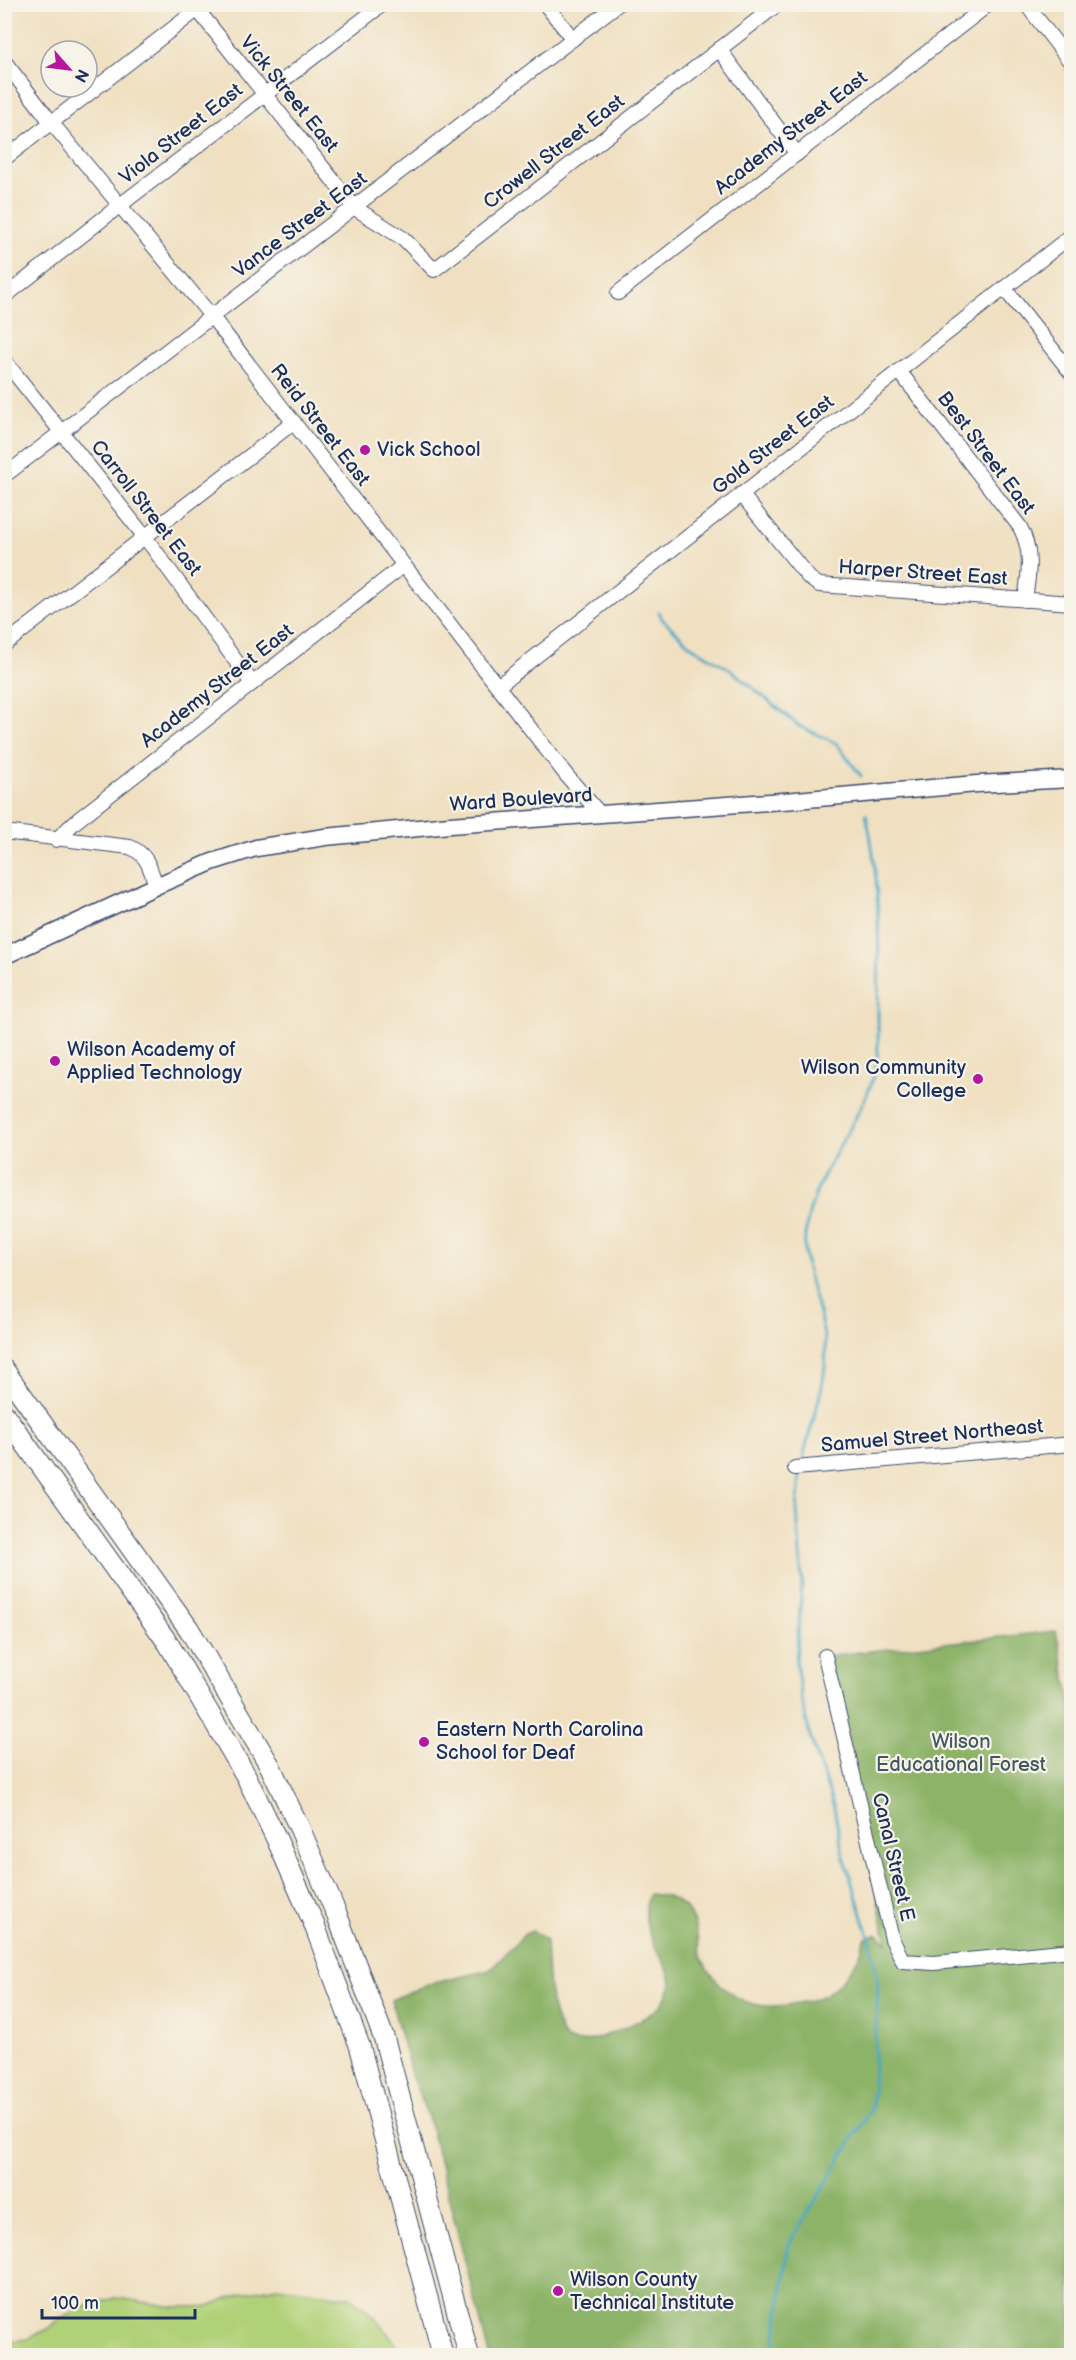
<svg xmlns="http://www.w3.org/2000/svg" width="1076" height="2360" viewBox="0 0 1076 2360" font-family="'Balsamiq Sans',sans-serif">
<rect width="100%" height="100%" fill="#f7f3e8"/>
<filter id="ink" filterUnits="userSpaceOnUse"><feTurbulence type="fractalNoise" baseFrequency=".0167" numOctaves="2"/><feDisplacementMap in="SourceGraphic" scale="12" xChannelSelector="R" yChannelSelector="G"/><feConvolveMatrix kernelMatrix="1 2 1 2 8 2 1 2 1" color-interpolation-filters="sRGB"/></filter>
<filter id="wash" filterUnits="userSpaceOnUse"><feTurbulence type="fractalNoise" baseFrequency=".008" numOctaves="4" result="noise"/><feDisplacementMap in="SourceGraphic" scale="24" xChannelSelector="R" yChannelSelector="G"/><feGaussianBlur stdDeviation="1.35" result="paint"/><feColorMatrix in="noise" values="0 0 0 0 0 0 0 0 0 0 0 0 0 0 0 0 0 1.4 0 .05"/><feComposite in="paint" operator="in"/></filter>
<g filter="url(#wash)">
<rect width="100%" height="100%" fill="#f0e0c1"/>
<!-- green -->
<path fill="#b1d178" stroke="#66806b" stroke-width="1.5" d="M277,2287L350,2297L374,2316L405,2355H5V2342L28,2339L49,2328L67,2315L94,2303L118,2298L174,2307H206L239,2294Z"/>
<!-- forest -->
<path fill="#8cb368" stroke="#547163" stroke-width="1.5" d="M1056,1631L1072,1705L1071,2355H489L428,2117L412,2077L391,2000L426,1985L490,1970L525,1934L533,1931L546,1940C547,1967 548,2015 565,2038C577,2054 648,2019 659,2007C664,2002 668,1993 670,1987C677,1965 633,1939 649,1894C678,1896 692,1907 697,1936C699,1943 699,1952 702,1959C722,1994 747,2011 787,2005C804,2002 821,2000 834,1988C848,1975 862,1959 864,1939L878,1934L887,1943L825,1656Z"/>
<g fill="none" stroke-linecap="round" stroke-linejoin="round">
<!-- stream -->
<g stroke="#45a7c4" stroke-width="3">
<path d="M659,612L662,619L691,646L731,670L799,726L836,743L861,776"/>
<path d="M803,1459C812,1417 833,1372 823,1330C817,1298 802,1270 805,1237C810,1179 852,1137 871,1084C880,1061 878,1037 878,1013C879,946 881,880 866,814"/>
<path d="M773,2356L789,2244L872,2107L878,1983L871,1943L843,1854L834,1808L810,1736L801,1698L796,1662L802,1583L797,1509L800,1475"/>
</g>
</g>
</g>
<g filter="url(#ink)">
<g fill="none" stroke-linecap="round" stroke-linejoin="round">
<!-- minor casing -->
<g stroke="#3b4a6d" stroke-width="16">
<g id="minor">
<path d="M193,4L355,208L404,239L434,270L778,4"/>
<path d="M545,4L573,39"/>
<path d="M1026,4L1072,64"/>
<path d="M719,49L797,154"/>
<path d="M4,61L51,122L212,317L567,776L601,815"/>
<path d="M4,159L202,6"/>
<path d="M1004,288L1072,374"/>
<path d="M618,293L989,4"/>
<path d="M4,297L119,206L383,4"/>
<path d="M4,360L145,537L252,683"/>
<path d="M899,371L1020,527C1033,552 1029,572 1025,600"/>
<path d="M4,476L618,4"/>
<path d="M741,494L809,578L819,585L1072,603"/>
<path d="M4,645L294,422"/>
<path d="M498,686L1072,235"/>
<path d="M4,832L130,847C148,855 150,868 156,886"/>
<path d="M56,840L75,822L404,565"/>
<path d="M795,1468L1072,1444"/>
<path d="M825,1656L892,1939L903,1961L934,1963L1072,1950"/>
</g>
</g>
<!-- major casing -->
<g stroke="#3b4a6d" stroke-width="19">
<path id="major" d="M4,956L156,886L212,862L256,848L325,837L450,825L796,800L977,784L1072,779"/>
</g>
<!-- highway casing -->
<g stroke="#3b4a6d" stroke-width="22">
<g id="highway">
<path d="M4,1370L189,1629L269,1764L300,1829L337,1915L384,2038L469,2356"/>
<path d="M4,1414L168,1643L246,1776L277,1840L314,1924L360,2047L443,2356"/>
</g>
</g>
<!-- minor -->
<use href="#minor" stroke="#fff" stroke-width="14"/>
<!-- major -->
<use href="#major" stroke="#fff" stroke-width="16"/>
<!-- highway -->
<use href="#highway" stroke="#fff" stroke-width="20"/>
</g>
</g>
<!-- markers -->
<g fill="#b5179e" stroke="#f7f3e8" stroke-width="2">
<circle cx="365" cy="450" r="6"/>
<circle cx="55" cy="1061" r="6"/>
<circle cx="978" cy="1079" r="6"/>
<circle cx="424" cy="1742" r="6"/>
<circle cx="558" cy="2291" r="6"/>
</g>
<g text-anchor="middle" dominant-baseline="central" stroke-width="4.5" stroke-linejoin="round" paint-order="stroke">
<!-- street labels -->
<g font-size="20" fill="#1b2f5e" stroke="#f7f3e8">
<text transform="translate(289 94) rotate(51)">Vick Street East</text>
<text transform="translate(791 133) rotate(-38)">Academy Street East</text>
<text transform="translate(181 134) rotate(-38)">Viola Street East</text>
<text transform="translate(554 152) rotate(-38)">Crowell Street East</text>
<text transform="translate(300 225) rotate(-37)">Vance Street East</text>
<text transform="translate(320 425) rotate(52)">Reid Street East</text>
<text transform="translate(773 445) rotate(-38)">Gold Street East</text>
<text transform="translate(986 453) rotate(53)">Best Street East</text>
<text transform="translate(146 508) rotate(52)">Carroll Street East</text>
<text transform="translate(923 573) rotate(4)">Harper Street East</text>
<text transform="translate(217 686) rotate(-38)">Academy Street East</text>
<text transform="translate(521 800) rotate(-4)">Ward Boulevard</text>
<text transform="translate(932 1436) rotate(-5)">Samuel Street Northeast</text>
<text transform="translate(893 1857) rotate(77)">Canal Street E</text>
</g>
<!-- poi labels -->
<g font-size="20" fill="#1b2f5e" stroke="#f7f3e8" text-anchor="start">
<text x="377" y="450">Vick School</text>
<text x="67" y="1050">Wilson Academy of<tspan x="67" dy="23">Applied Technology</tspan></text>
<text x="966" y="1068" text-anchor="end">Wilson Community<tspan x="966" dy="23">College</tspan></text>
<text x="436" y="1730">Eastern North Carolina<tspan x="436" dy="23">School for Deaf</tspan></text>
<text x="570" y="2280">Wilson County<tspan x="570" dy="23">Technical Institute</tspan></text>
</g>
<!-- park labels -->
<g font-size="20" fill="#405864" stroke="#f7f3e8">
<text x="961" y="1742">Wilson<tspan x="961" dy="23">Educational Forest</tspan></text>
</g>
</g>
<!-- margin -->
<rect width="1076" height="2360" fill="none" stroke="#f7f3e8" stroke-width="24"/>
<!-- north arrow -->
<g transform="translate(69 69) rotate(118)"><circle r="28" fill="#f7f3e8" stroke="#9fa5b1" stroke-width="1.5"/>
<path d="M0-4.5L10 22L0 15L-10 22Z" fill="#b5179e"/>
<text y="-9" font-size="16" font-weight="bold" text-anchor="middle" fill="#1b2f5e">N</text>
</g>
<!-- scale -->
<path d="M42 2309v9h153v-9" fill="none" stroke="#1b2f5e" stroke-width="3"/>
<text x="51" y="2309" font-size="18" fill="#1b2f5e" stroke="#f7f3e8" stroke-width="4.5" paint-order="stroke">100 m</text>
</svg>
